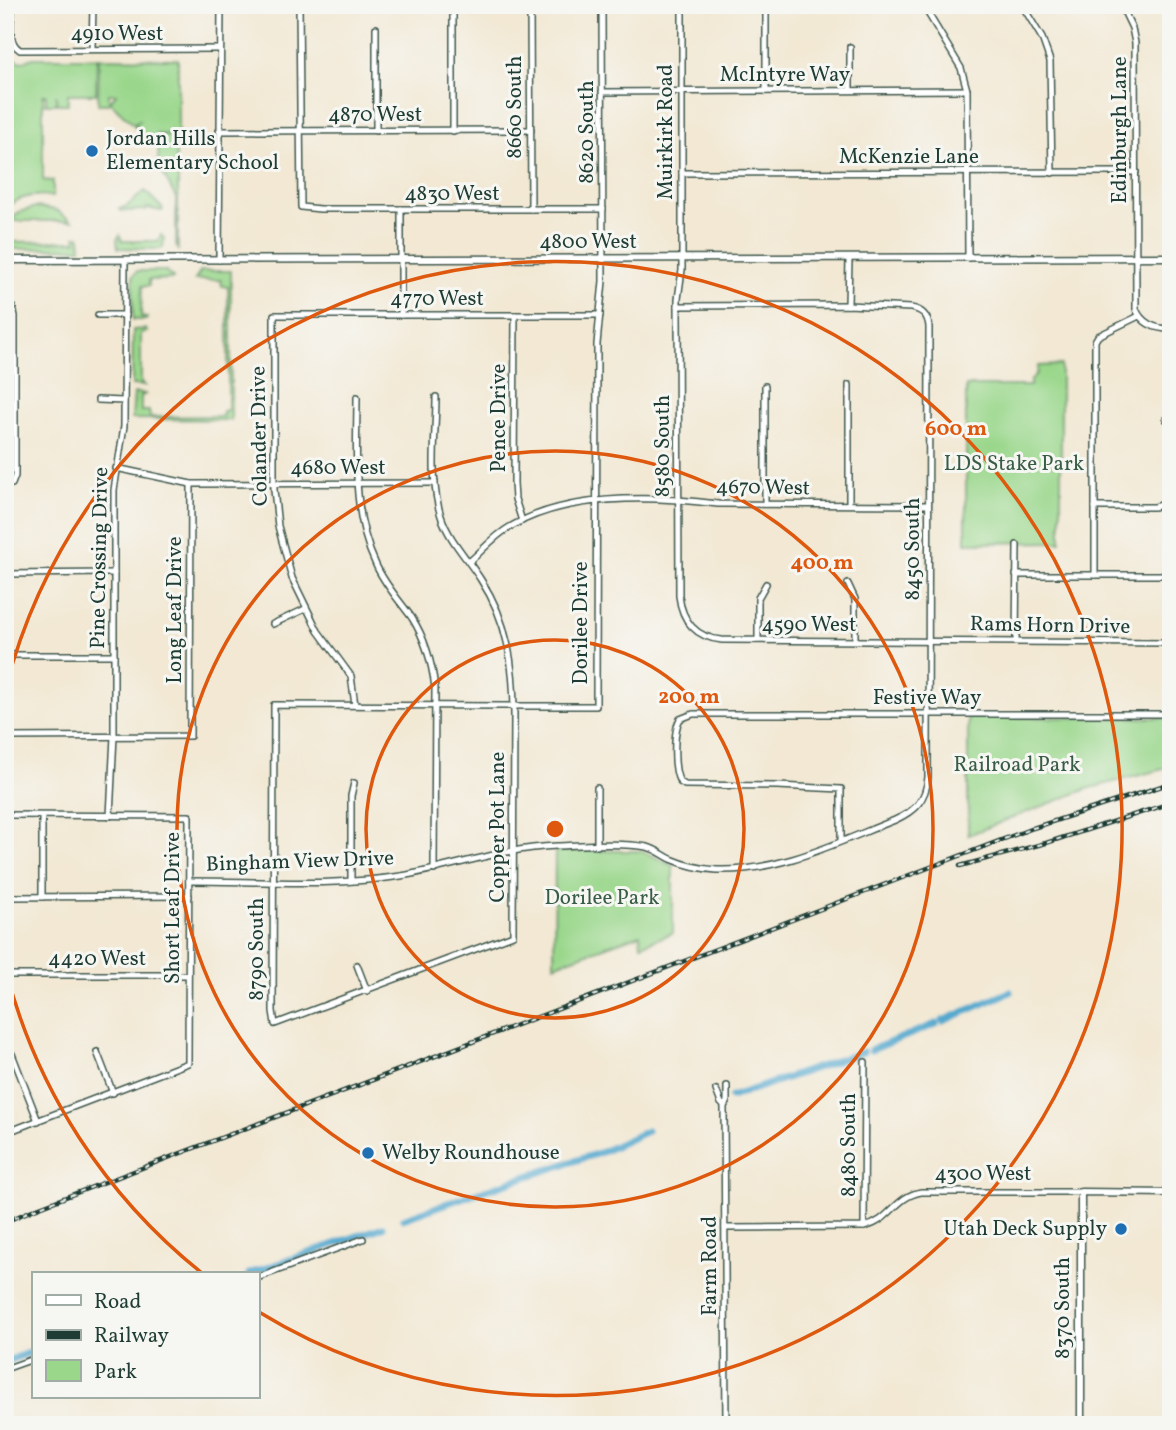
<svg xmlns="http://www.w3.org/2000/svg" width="1176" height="1430" viewBox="0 0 1176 1430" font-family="Vollkorn,serif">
<rect width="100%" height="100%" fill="#f6f6f2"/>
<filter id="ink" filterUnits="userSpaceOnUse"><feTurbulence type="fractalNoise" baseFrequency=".0143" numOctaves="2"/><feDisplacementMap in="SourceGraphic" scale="14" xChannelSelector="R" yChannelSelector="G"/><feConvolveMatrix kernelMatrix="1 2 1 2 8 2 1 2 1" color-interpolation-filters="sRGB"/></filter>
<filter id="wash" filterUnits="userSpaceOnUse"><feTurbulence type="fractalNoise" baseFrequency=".00686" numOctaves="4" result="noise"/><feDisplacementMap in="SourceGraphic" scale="28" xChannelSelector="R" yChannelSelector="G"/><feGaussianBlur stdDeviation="1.57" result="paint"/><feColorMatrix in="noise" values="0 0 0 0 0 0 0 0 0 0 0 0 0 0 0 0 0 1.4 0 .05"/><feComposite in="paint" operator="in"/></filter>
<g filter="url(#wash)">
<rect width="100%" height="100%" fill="#f2e8d3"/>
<!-- green -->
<g fill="#9ad78b" stroke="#5c8a60" stroke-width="2">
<path d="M5,54L21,62L33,58H97L96,94H68V104H57L56,94V104H46V95H43V180L53,181V197C35,193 19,197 5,208Z"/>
<path d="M99,58L178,59V135L156,134L149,141L134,126L141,119L133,124L110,102L116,94H109V104H98Z"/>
<path d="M159,136H176V165H158Z"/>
<path d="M159,166L178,167V249L176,246V198Z"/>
<path d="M145,191L163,209L162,211L147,208L146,210L122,211L119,209L127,206Z"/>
<path d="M36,207L56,210L72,221H11L10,227H6L7,223L19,212Z"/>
<path d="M120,235L122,241H158L161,235L164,238L163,248L157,249L118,248L117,239Z"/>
<path d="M6,236H9L10,242L76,241V236H80L81,248L8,249L6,248Z"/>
<path d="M137,271H167V274L173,277V279L149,280V286H142L141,317L147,318L146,320H133V276Z"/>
<path d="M201,271H231V420L132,419L134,393L146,394L141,396V411H149L150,417L223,416V411L228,410V287L222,286L221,280H195Z"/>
<path d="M146,329L147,332L141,333V384L146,386L132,385L133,330Z"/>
<path d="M1061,365V542L966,543V386H1030L1031,380L1037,373L1038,366Z"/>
<path d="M968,717L1171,718V767L1087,789L968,835Z"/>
<path d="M574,851H642L673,866V933L641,945L640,934L554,965L555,852Z"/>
</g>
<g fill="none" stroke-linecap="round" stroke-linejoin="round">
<!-- canal -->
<g stroke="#51a7ce" stroke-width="7">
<path d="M943,1021L1010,992"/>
<path d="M871,1050L936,1024"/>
<path d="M731,1097L863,1052"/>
<path d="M403,1219L476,1193L602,1152L647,1131"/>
<path d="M249,1274L383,1227"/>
<path d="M5,1362L28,1353"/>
</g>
</g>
</g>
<g filter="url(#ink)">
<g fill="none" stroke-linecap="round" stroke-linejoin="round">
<!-- minor casing -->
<g stroke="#3f574c" stroke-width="8">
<g id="minor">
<path d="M12,5C12,19 6,42 20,50L220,49"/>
<path d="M299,5L301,207L320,209H603"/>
<path d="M530,5L531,209"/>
<path d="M682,5V270L678,299L679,596C682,621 696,638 722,640L1171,643"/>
<path d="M766,5V91"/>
<path d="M923,5L961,68L967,90L968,258"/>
<path d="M1022,5L1042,38L1050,61L1052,173"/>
<path d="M1121,5L1132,28L1135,43L1136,309C1142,324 1155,329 1171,329"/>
<path d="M453,8V131"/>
<path d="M376,28V131"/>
<path d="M92,49L93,5"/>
<path d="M850,90V47"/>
<path d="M602,92L967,90"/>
<path d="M219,131L531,130"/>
<path d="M682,173L1136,172"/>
<path d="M219,260L221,5"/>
<path d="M5,303L13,308L15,316V476L12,484L5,485"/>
<path d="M848,305L849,259"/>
<path d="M98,315H125"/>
<path d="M401,315V209"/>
<path d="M515,315L514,483L515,499L522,521"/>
<path d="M849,385V504"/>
<path d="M765,386V504"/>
<path d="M357,397C357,453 351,513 376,565C385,585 399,600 412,618C426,640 432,663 435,688L434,870"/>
<path d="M436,397C436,435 429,479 441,516C449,540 467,558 481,580C508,621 514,666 514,714L513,935L275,1024L273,1011L274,705L507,706H596L597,344L603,281L602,5"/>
<path d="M98,400L124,401"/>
<path d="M1166,419H1171"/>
<path d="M116,468L191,484L435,483"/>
<path d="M1095,507H1154L1171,502"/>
<path d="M469,562C483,550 494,536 510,527C568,493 653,496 718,504L928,505"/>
<path d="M5,574L114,573"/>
<path d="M1016,575H1171"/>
<path d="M1095,575V341L1098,336L1139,316"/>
<path d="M848,584L855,599V640"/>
<path d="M273,624L305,609"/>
<path d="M758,640V598L766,584"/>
<path d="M1016,641L1017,545"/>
<path d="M11,655H114"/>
<path d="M355,705L351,676L318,631L292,578L278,526L274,490V315H600"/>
<path d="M5,737L190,736L191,484"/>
<path d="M5,815L189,816L188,1063L5,1133"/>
<path d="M110,816L114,736V490L124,426L125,260"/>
<path d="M841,841V789L777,786L685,785L680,782C673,771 673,731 680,719L693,714H1171"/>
<path d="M597,846V788"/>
<path d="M189,881C259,881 331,887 401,876C453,867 503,848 557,846C582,845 624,842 647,847C656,849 663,855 671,859C685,865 702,869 717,870C780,872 838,842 895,820C915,811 926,800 928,777L929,327C928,315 922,310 911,308L848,305L678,306"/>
<path d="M351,881V796L354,783"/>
<path d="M5,897L189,896"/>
<path d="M42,897V816"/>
<path d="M357,965L367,991"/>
<path d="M5,975H188"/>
<path d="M97,1052L113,1093"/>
<path d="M12,1054L38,1121"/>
<path d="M716,1090L721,1103L724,1106L727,1102V1086"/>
<path d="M724,1106L726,1425"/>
<path d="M864,1227L865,1062"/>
<path d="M725,1228L864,1227C891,1221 894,1197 921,1192H1081"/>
<path d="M257,1278L363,1239"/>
<path d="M5,1369L33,1359"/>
<path d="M688,1422H726"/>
</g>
</g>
<!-- tertiary casing -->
<g stroke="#3f574c" stroke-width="9">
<g id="tertiary">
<path d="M5,260L1171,257"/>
<path d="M1081,1425V1192L1171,1193"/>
</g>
</g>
<!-- minor -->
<use href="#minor" stroke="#fff" stroke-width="5"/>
<!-- tertiary -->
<use href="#tertiary" stroke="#fff" stroke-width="6"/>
<!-- rail casing -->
<g stroke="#1f3d34" stroke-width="4.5">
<g id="rail">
<path d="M960,866L1046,843L1171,803"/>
<path d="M5,1222L37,1208L1033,828L1171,783"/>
</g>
</g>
<!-- rail -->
<use href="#rail" stroke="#f6f6f2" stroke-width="2" stroke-dasharray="5" stroke-linecap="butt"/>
</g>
</g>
<!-- distance rings -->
<g fill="none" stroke="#de580e" stroke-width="3.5">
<circle cx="555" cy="829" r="189"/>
<circle cx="555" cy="829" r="378"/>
<path d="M202 1273A567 567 0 0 1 6 971M6 687A567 567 0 1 1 259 1312"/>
</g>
<!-- markers -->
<g fill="#1f6fb2" stroke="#f6f6f2" stroke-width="2.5">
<circle cx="92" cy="151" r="7"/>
<circle cx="368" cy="1153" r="7"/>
<circle cx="1121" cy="1229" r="7"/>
</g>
<g text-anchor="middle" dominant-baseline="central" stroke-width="6" stroke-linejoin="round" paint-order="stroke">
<!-- street labels -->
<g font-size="21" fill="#1f3d34" stroke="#f6f6f2">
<text x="117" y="34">4910 West</text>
<text x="785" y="75">McIntyre Way</text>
<text transform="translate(515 107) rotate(-90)">8660 South</text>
<text x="375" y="115">4870 West</text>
<text transform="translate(1120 130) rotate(-90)">Edinburgh Lane</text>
<text transform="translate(587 132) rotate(-90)">8620 South</text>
<text transform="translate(666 132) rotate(-90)">Muirkirk Road</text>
<text x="909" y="157">McKenzie Lane</text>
<text x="452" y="194">4830 West</text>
<text x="588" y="242">4800 West</text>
<text x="437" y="299">4770 West</text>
<text transform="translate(499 418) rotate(-90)">Pence Drive</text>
<text transform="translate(260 436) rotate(-91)">Colander Drive</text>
<text transform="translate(663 446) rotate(-90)">8580 South</text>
<text x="338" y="468">4680 West</text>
<text transform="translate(763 488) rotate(1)">4670 West</text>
<text transform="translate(913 549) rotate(-90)">8450 South</text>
<text transform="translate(100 558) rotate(-89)">Pine Crossing Drive</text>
<text transform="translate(175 610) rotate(-90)">Long Leaf Drive</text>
<text transform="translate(581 623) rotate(-90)">Dorilee Drive</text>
<text x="809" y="625">4590 West</text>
<text transform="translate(1050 626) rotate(1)">Rams Horn Drive</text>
<text x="927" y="698">Festive Way</text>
<text transform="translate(498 827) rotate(-90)">Copper Pot Lane</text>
<text transform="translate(300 862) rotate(-2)">Bingham View Drive</text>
<text transform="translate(173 908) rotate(-90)">Short Leaf Drive</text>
<text transform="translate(257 949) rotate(-90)">8790 South</text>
<text x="97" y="959">4420 West</text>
<text transform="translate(849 1145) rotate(-90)">8480 South</text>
<text x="983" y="1174">4300 West</text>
<text transform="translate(710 1266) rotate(-90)">Farm Road</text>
<text transform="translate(1063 1308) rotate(-90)">8370 South</text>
</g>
<!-- poi labels -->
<g font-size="21" fill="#1f3d34" stroke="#f6f6f2" text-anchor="start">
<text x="106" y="139">Jordan Hills<tspan x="106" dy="24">Elementary School</tspan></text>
<text x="382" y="1153">Welby Roundhouse</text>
<text x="1107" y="1229" text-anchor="end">Utah Deck Supply</text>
</g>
<!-- park labels -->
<g font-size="21" fill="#385c45" stroke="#f6f6f2">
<text x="1014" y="464">LDS Stake Park</text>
<text x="1017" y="765">Railroad Park</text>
<text x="602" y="898">Dorilee Park</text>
</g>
</g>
<circle cx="555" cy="829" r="10" fill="#de580e" stroke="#f6f6f2" stroke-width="3.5"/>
<g font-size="21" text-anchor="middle" font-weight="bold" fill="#de580e" stroke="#f6f6f2" stroke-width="6" stroke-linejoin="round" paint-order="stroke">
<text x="956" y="435">600 m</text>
<text x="822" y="569">400 m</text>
<text x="689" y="703">200 m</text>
</g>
<!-- margin -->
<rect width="1176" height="1430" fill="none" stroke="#f6f6f2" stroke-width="28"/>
<!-- legend -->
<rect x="32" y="1272" width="228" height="126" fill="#f6f6f2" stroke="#a0aca6" stroke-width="2"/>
<rect x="46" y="1295" width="35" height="10" fill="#ffffff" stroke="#a0aca6" stroke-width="2"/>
<text x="94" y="1308" font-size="21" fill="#1f3d34">Road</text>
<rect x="46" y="1330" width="35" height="10" fill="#1f3d34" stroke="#a0aca6" stroke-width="2"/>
<text x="94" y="1342" font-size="21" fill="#1f3d34">Railway</text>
<rect x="46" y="1360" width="35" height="21" fill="#9ad78b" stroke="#a0aca6" stroke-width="2"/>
<text x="94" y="1378" font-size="21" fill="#1f3d34">Park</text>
</svg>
